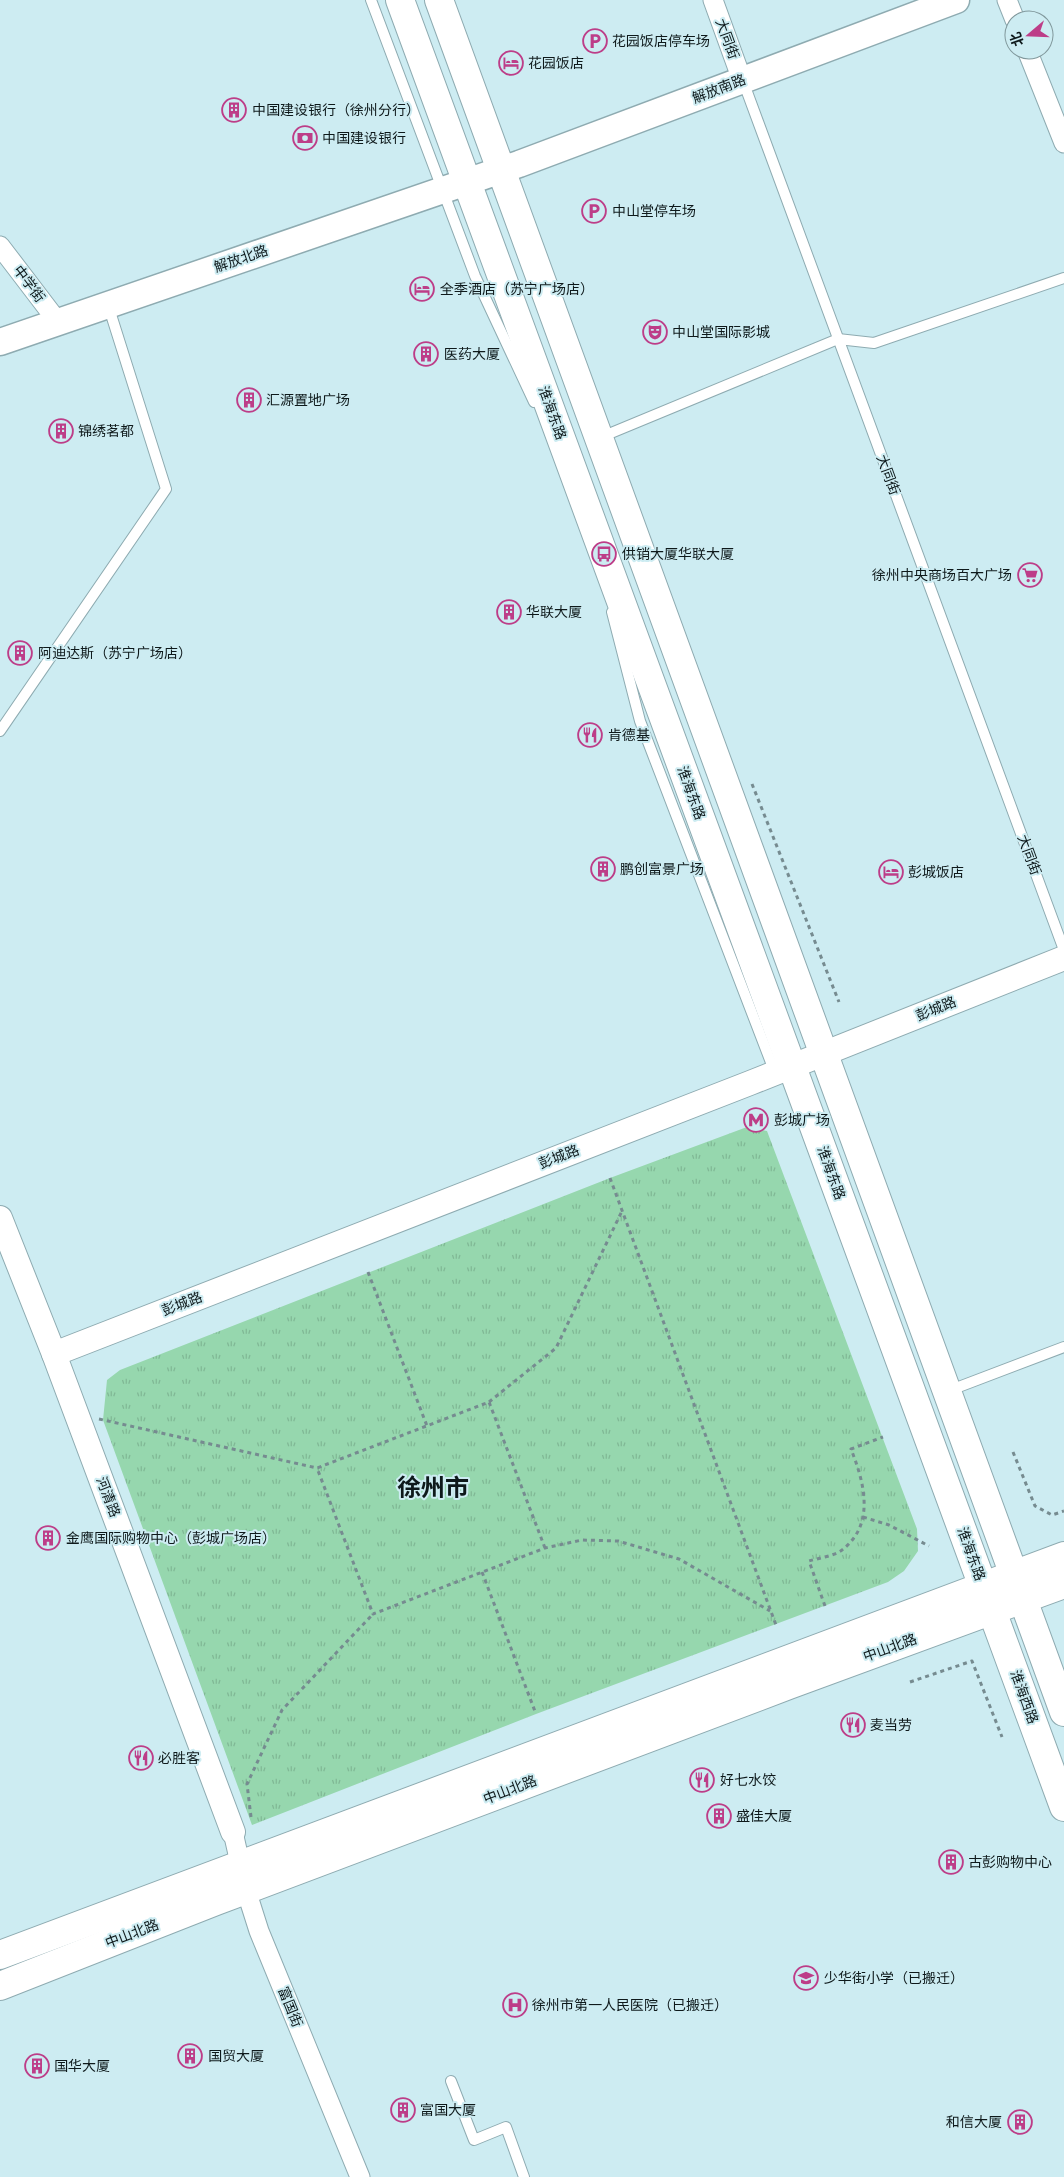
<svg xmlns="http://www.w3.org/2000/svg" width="1064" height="2177" viewBox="0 0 1064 2177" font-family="'Fira Sans Condensed','Noto Sans SC',sans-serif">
<defs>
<pattern id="park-tufts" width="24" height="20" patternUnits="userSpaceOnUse" patternTransform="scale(1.25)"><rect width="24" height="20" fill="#96d7ae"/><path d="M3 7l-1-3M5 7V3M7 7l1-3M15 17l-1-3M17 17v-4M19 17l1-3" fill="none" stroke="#80b895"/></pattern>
</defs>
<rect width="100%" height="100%" fill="#cdecf2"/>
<!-- park -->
<path fill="url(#park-tufts)" d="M747,1127L767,1131L917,1529L918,1551L904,1571L888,1582L536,1714L252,1825L103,1420L107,1380L120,1370L610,1178Z"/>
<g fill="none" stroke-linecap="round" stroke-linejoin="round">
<!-- service casing -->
<g stroke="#8eabb1" stroke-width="12">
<g id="service">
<path d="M371,0L475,276L534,402"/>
<path d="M743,81L1064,950"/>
<path d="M600,433H611L838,339L874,343L1064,278"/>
<path d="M612,612L640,721L775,1073"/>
<path d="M0,731L166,489L108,305"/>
<path d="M948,1391L1064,1347"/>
<path d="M451,2081L474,2140L506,2127L524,2177"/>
</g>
</g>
<!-- minor casing -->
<g stroke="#8eabb1" stroke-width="21">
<g id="minor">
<path d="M713,0L742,80"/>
<path d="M1007,0L1015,20"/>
<path d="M1027,50L1064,143"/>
<path d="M0,246L58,322"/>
<path d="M233,1832L246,1890L259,1931L360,2177"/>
</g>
</g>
<!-- tertiary casing -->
<g stroke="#8eabb1" stroke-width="26">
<g id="tertiary">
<path d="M0,1218L54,1354L233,1832"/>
<path d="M54,1354L750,1083L1064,958"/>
</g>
</g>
<!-- secondary casing -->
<g stroke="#8eabb1" stroke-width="29">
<path id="secondary" d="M0,342L519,164L956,0"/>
</g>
<!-- primary casing -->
<g stroke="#8eabb1" stroke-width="30">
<g id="primary">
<path d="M400,0L1064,1807"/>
<path d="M439,0L1064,1712"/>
<path d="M0,1955L1064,1556"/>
<path d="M0,1986L216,1901L789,1685L1064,1584"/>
</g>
</g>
<!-- path -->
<g stroke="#768b90" stroke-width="3" stroke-dasharray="4 4" stroke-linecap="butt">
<path d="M752,784L839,1002"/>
<path d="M610,1178L776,1625"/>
<path d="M368,1272L427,1426"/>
<path d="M489,1402L556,1348L622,1211"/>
<path d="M99,1419L317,1468"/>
<path d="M1013,1452L1035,1506L1052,1515L1064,1511"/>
<path d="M863,1517L889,1525L929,1546"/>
<path d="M545,1548L489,1402L317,1468L373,1614L545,1548L582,1540L618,1541L679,1559L770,1611"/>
<path d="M482,1572L536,1714"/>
<path d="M825,1606L809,1561C819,1558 834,1556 842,1550C876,1524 864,1482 851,1449L883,1437"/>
<path d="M910,1682L972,1661L1002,1737"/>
<path d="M251,1817L247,1784L282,1710L373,1614"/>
</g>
<!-- service -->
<use href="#service" stroke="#fff" stroke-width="10"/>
<!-- minor -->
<use href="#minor" stroke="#fff" stroke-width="19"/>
<!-- tertiary -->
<use href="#tertiary" stroke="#fff" stroke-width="24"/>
<!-- secondary -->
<use href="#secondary" stroke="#fff" stroke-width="26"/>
<!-- primary -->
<use href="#primary" stroke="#fff" stroke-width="28"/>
</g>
<!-- icons -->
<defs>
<g id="parking-ring" transform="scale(1.25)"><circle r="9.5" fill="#cdecf2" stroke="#bd3d88" stroke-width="1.5"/><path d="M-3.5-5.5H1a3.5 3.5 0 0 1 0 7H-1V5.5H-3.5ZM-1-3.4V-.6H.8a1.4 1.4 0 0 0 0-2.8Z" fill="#bd3d88"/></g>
<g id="hotel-ring" transform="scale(1.25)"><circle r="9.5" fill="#cdecf2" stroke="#bd3d88" stroke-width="1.5"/><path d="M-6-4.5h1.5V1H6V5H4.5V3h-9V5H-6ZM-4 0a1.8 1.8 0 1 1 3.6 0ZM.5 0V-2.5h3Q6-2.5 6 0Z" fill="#bd3d88"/></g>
<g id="building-ring" transform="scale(1.25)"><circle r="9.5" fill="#cdecf2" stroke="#bd3d88" stroke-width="1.5"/><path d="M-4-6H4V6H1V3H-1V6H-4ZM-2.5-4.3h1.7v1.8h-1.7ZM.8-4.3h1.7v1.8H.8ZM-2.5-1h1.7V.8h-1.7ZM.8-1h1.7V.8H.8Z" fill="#bd3d88"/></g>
<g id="bank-ring" transform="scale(1.25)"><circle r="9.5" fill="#cdecf2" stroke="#bd3d88" stroke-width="1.5"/><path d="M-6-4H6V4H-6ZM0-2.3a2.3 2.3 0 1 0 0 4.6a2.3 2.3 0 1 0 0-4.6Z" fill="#bd3d88"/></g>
<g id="theatre-ring" transform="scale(1.25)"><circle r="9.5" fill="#cdecf2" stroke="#bd3d88" stroke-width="1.5"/><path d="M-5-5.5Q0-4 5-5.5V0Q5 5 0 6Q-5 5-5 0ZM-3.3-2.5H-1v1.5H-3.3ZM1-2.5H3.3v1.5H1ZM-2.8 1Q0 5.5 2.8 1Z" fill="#bd3d88"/></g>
<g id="bus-ring" transform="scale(1.25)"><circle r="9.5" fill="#cdecf2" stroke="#bd3d88" stroke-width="1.5"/><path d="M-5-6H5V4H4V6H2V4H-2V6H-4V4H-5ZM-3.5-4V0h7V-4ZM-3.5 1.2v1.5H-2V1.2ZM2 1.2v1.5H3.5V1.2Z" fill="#bd3d88"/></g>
<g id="supermarket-ring" transform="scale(1.25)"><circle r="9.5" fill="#cdecf2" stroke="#bd3d88" stroke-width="1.5"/><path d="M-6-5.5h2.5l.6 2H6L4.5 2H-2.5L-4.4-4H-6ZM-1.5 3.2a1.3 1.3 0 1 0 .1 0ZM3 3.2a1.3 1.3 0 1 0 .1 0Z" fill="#bd3d88"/></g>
<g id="restaurant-ring" transform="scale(1.25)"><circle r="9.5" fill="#cdecf2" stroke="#bd3d88" stroke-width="1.5"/><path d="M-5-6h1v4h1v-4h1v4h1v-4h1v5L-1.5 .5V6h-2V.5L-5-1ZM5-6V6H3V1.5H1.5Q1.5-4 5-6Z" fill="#bd3d88"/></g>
<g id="metro-ring" transform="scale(1.25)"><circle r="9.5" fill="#cdecf2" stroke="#bd3d88" stroke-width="1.5"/><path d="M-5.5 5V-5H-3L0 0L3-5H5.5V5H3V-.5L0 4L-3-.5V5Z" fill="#bd3d88"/></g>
<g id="school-ring" transform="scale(1.25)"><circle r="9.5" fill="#cdecf2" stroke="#bd3d88" stroke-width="1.5"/><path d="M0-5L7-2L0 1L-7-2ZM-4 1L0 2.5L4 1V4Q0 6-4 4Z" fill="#bd3d88"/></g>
<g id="hospital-ring" transform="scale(1.25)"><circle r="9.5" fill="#cdecf2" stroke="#bd3d88" stroke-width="1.5"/><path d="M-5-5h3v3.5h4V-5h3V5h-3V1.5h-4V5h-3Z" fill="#bd3d88"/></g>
</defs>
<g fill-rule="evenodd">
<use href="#parking-ring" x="595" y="41"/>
<use href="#hotel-ring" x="511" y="63"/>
<use href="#building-ring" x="234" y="110"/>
<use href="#bank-ring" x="305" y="138"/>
<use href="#parking-ring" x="594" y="211"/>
<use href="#hotel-ring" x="422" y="289"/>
<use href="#theatre-ring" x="655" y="332"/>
<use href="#building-ring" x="426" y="354"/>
<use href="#building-ring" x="249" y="400"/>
<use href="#building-ring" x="61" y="431"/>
<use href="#bus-ring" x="604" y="554"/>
<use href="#supermarket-ring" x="1030" y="575"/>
<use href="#building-ring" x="509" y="612"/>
<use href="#building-ring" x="20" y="653"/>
<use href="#restaurant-ring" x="590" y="735"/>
<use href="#building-ring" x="603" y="869"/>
<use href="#hotel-ring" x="891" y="872"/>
<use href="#metro-ring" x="756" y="1120"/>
<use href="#building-ring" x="48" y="1538"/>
<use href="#restaurant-ring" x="853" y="1725"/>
<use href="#restaurant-ring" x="141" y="1758"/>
<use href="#restaurant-ring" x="702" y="1780"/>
<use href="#building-ring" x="719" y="1816"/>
<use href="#building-ring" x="951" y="1862"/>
<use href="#school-ring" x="806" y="1978"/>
<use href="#hospital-ring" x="515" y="2005"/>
<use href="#building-ring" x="190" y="2056"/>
<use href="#building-ring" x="37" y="2066"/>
<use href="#building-ring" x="403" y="2110"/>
<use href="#building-ring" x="1020" y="2122"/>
</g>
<g text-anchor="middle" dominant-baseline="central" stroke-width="4" stroke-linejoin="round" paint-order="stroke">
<!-- street labels -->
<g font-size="14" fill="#0e191b" stroke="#cdecf2">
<text transform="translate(727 39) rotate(70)">大同街</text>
<text transform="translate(719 89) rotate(-21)">解放南路</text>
<text transform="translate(241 259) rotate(-19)">解放北路</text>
<text transform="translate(29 284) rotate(53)">中学街</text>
<text transform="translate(552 413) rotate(70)">淮海东路</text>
<text transform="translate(888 475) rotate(70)">大同街</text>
<text transform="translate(691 793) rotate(70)">淮海东路</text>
<text transform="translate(1029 855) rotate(70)">大同街</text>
<text transform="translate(936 1009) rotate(-22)">彭城路</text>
<text transform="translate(559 1157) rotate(-21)">彭城路</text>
<text transform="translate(831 1173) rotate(70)">淮海东路</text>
<text transform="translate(182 1304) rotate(-21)">彭城路</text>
<text transform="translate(108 1497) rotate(69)">河清路</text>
<text transform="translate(971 1554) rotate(70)">淮海东路</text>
<text transform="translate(890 1648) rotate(-20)">中山北路</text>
<text transform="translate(1024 1697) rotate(70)">淮海西路</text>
<text transform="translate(510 1790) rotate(-21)">中山北路</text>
<text transform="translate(132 1934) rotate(-21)">中山北路</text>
<text transform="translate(290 2007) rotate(68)">富国街</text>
</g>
<!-- poi labels -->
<g font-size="14" fill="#0e191b" stroke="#cdecf2" text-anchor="start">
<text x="612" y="41">花园饭店停车场</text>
<text x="528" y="63">花园饭店</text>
<text x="252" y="110">中国建设银行（徐州分行）</text>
<text x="322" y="138">中国建设银行</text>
<text x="612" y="211">中山堂停车场</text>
<text x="440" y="289">全季酒店（苏宁广场店）</text>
<text x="672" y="332">中山堂国际影城</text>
<text x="444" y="354">医药大厦</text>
<text x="266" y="400">汇源置地广场</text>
<text x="78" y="431">锦绣茗都</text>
<text x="622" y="554">供销大厦华联大厦</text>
<text x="1012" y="575" text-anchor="end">徐州中央商场百大广场</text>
<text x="526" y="612">华联大厦</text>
<text x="38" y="653">阿迪达斯（苏宁广场店）</text>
<text x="608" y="735">肯德基</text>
<text x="620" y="869">鹏创富景广场</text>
<text x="908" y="872">彭城饭店</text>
<text x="774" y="1120">彭城广场</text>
<text x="66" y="1538">金鹰国际购物中心（彭城广场店）</text>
<text x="870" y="1725">麦当劳</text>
<text x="158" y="1758">必胜客</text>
<text x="720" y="1780">好七水饺</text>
<text x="736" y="1816">盛佳大厦</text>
<text x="968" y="1862">古彭购物中心</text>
<text x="824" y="1978">少华街小学（已搬迁）</text>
<text x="532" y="2005">徐州市第一人民医院（已搬迁）</text>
<text x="208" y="2056">国贸大厦</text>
<text x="54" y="2066">国华大厦</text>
<text x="420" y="2110">富国大厦</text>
<text x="1002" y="2122" text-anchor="end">和信大厦</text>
</g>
<!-- town labels -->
<g font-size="24" font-weight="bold" fill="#0e191b" stroke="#cdecf2">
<text x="433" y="1488">徐州市</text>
</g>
</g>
<!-- north arrow -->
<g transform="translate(1029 35) rotate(251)"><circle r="24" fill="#cdecf2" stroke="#81989c"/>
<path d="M0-4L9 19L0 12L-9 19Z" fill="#bd3d88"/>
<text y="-8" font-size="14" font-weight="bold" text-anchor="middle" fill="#0e191b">北</text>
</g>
</svg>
